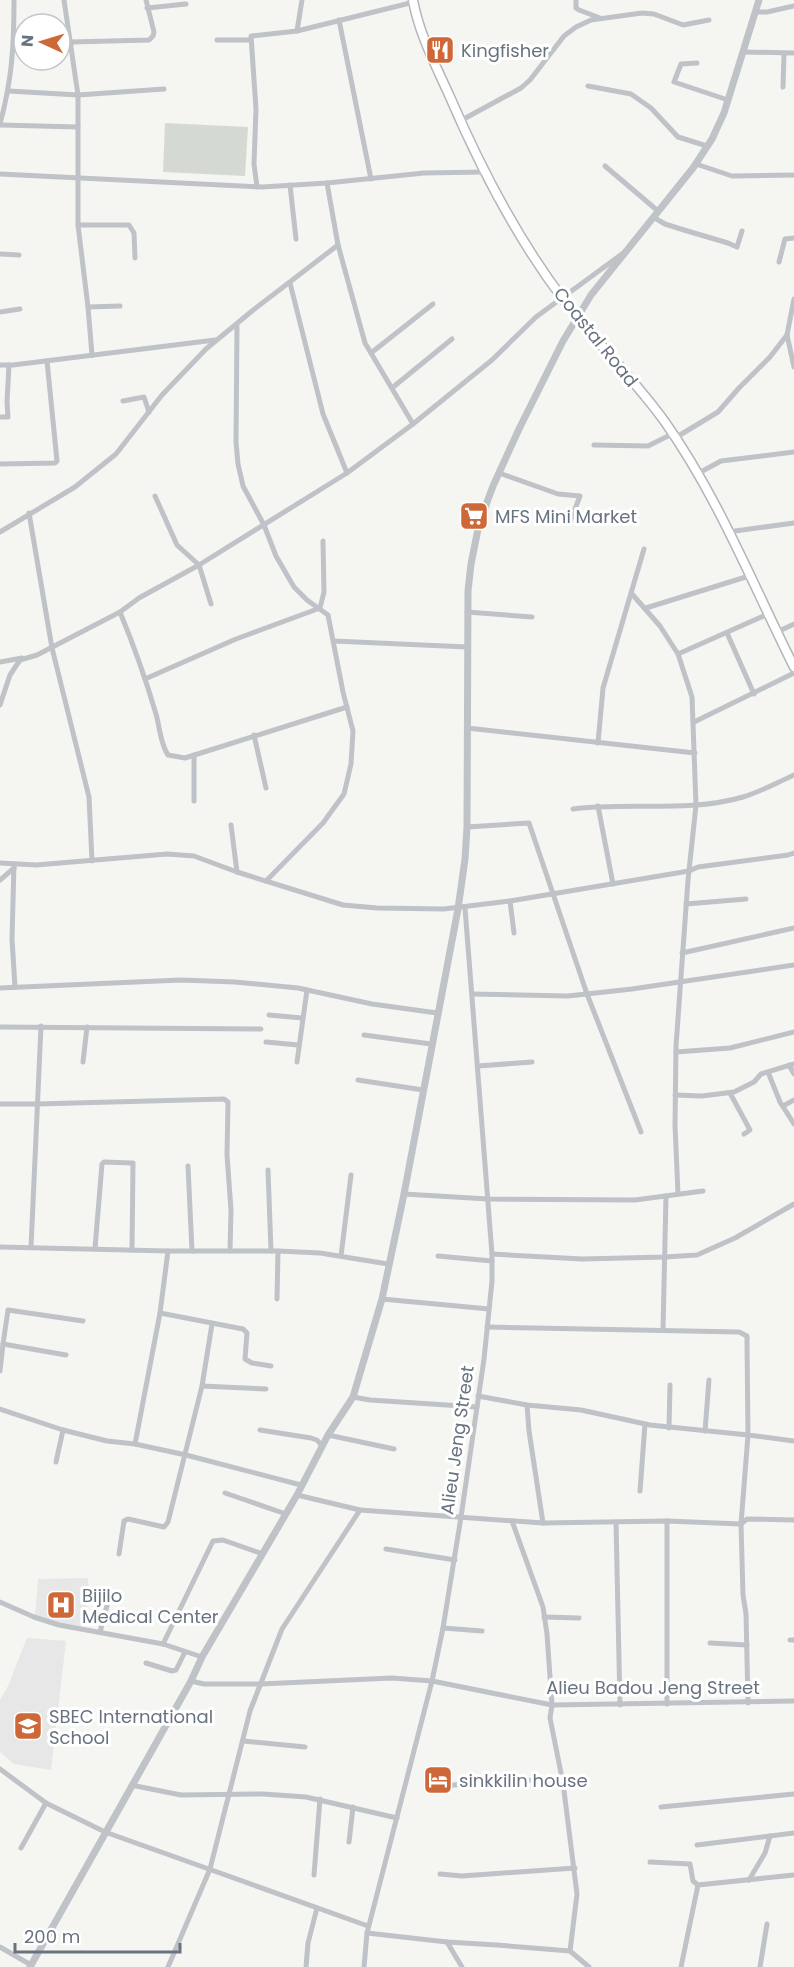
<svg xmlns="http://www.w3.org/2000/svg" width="794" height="1967" viewBox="0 0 794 1967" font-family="Poppins,sans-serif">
<rect width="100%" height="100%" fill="#f5f5f2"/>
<!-- built -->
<g fill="#e6e7e6">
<path d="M88,1578L89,1598L82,1626L59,1624L35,1615L38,1579Z"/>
<path d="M27,1638L66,1641L51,1770L14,1764L0,1752V1700L8,1686Z"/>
</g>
<!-- green -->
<path fill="#d4dad2" d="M165,123L248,127L245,176L163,172Z"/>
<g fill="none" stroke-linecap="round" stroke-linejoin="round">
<!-- primary casing -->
<g stroke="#b3b6ba" stroke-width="11">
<path id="primary" d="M413,0C419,34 436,66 450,97C481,169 516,237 563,299C595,341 634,379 665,422C718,497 753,585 794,667"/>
</g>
<!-- minor -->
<g stroke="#bfc2c6" stroke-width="5">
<path d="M64,0L78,95V225L88,307L92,355"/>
<path d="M576,0V8L579,10L600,18"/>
<path d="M147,8L186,4"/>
<path d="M755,12H767L794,6"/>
<path d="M339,20L371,179"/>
<path d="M297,31L302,0"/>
<path d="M217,40H250"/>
<path d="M71,42L149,40L153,36L154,32L146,0"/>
<path d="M14,43H24"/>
<path d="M60,45H71"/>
<path d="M744,52L794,53"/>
<path d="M697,63L681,64L674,82L728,100"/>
<path d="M588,86L631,94L651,108L678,137L707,146"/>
<path d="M783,87L784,54"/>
<path d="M9,91L78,95L164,89"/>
<path d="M460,121L521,88L530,80L564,36L576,27L591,20L642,13L654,14L683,25L709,20"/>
<path d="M0,124C12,79 14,47 14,0"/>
<path d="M0,125L78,127"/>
<path d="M696,164L732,176L794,175"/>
<path d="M605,166L658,211"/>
<path d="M0,174L262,187L327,183L424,173L485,172"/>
<path d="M327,183L338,245L365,343L413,424"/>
<path d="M290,185L296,239"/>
<path d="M257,187L254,164L256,109L251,36L297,31L414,2"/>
<path d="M653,217L665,224L684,230L728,243L737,247L742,231"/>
<path d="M78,225H129L134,233L135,258"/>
<path d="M0,254L19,255"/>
<path d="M779,262L785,239L794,238"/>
<path d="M290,283L323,414L347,473"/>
<path d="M88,307L120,306"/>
<path d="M0,312L20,309"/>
<path d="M237,326L236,442L238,464L243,486L264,525L276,556L294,587L307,600L328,615L343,692L353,731L351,764L344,794L323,823L266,881"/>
<path d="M787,335L794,367"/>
<path d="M371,353L433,304"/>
<path d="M0,365H13L215,340"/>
<path d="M392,388L452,339"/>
<path d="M123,401L144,397L149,412"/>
<path d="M0,417H8L7,402L9,365"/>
<path d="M675,438L718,412L739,388L770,357L787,335L794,299"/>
<path d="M594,445L648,446L672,434"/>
<path d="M0,464L55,463L57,461L47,361"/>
<path d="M499,473L558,494L580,496L570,522"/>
<path d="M697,474L721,461L794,452"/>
<path d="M155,496L177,545L199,565L211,604"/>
<path d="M29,513L52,648L89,797L92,861"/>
<path d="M0,532L75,487L116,454L162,395L206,349L252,311L338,245"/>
<path d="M728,532L794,523"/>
<path d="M632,594L660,626L678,654L692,697L696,805L688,880L676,1046L675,1125L678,1194"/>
<path d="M646,608L749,576"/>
<path d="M120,612C134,646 146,680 156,714C160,728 160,743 168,755L185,758L347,707"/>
<path d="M467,612L532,617"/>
<path d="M777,632L794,624"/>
<path d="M727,633L754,694"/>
<path d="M334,641L467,647"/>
<path d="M678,654L768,614"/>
<path d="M0,662L22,658"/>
<path d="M145,679L236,639L320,608L324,592L323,541"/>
<path d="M0,705L10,675L20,660L37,655L120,612L139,598L199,565L347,473L413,424L492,360L536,317L622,254"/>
<path d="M694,722L794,673"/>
<path d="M467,728L695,753"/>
<path d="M254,735L266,788"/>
<path d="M598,743L603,688L644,549"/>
<path d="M194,801V755"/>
<path d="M598,806L613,884"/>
<path d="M573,809C629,802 688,813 743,797C760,792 778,782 794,775"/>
<path d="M231,825L237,872"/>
<path d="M467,827L529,823L587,994L641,1132"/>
<path d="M0,863L36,865L167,854L194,856L237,872L343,905L377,908L444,909L510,901L689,871L698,867L788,855L794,853"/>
<path d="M14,864L12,939L15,987"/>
<path d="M0,880L14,868"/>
<path d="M510,901L514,933"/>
<path d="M686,904L746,899"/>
<path d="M682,953L794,928"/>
<path d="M0,988L181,980L235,982L298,988L372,1004L437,1013"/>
<path d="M472,994L568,996L632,989L794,965"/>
<path d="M269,1015L302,1018"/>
<path d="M0,1027L261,1029"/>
<path d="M364,1035L431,1044"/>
<path d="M266,1042L298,1045"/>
<path d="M676,1052L730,1048L794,1032"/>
<path d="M83,1062L87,1027"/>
<path d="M297,1062L307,990"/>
<path d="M789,1065L794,1074"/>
<path d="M478,1066L532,1062"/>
<path d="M768,1072L780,1102L794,1124"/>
<path d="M358,1080L423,1090"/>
<path d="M730,1093L750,1130L744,1134"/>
<path d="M675,1095L702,1096L734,1092L754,1082L761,1074L794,1064"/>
<path d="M0,1104H37L224,1099L228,1102L227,1155L231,1210L230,1251"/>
<path d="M783,1106L794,1100"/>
<path d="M188,1166L192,1251"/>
<path d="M268,1170L271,1251"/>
<path d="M404,1194L488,1199L635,1200L703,1191"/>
<path d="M0,1247L168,1251H278L320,1253L388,1264"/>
<path d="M31,1247L41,1026"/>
<path d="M95,1248L102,1164L104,1162L131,1163H133L132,1250"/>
<path d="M492,1254L582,1259L665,1257L697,1255L735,1238L794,1204"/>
<path d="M341,1256L351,1175"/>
<path d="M438,1256L492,1261"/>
<path d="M277,1299L278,1251"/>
<path d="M382,1299L489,1309"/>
<path d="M160,1313L243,1329L247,1333L245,1359L252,1363L271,1366"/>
<path d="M487,1327L739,1332L747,1336V1342L748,1435L794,1441"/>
<path d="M663,1330L666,1196"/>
<path d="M66,1355L3,1344L8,1310L83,1321"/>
<path d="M0,1371L3,1344"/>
<path d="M202,1386L266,1389"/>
<path d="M478,1396L527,1405L581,1410L650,1425L748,1435L741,1524L743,1595L746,1614L748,1703"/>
<path d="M353,1397L370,1400L477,1407"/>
<path d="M527,1405L529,1431L543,1523"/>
<path d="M0,1409L63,1430L107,1441L135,1444L186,1455L301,1485"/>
<path d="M669,1428L670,1385"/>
<path d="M260,1430L311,1438L317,1440L322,1446"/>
<path d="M705,1431L709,1380"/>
<path d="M328,1435L394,1449"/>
<path d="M135,1444L160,1313L168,1251"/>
<path d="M56,1462L63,1430"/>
<path d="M640,1491L645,1424"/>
<path d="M225,1493L286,1514"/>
<path d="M297,1495L360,1510L543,1523L667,1521L741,1524L747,1519L794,1520"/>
<path d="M512,1521L543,1607L547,1634L552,1705L550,1718L563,1783L577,1894L570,1951"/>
<path d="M667,1521V1704"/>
<path d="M616,1522L620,1705"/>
<path d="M386,1549L455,1560"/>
<path d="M119,1554L124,1521L128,1519L164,1527L168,1522L202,1386L212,1324"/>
<path d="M0,1602L34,1617L59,1625L163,1644L202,1657"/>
<path d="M544,1617L579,1618"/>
<path d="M443,1628L482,1631"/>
<path d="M100,1632L109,1598"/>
<path d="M790,1640H794"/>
<path d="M710,1643L747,1645"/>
<path d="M163,1644L213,1541L223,1540L263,1554"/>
<path d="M146,1663L172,1671L176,1670L185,1652"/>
<path d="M191,1681L204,1684H261L392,1678L432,1681L552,1705L794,1701"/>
<path d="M243,1741L305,1747"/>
<path d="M0,1769L46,1803L105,1832L368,1926"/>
<path d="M131,1785L181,1795L263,1794L306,1797L397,1818"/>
<path d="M442,1786L517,1780L562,1781"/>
<path d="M661,1807L794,1794"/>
<path d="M349,1842L353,1807"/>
<path d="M697,1845L794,1833"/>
<path d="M21,1848L46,1803"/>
<path d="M650,1862L690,1864L693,1881L698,1885"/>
<path d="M440,1874L462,1876L575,1868"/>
<path d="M314,1875L320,1799"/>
<path d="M749,1880L765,1853L770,1836"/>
<path d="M367,1933L447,1942L497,1945L570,1951"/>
<path d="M447,1942L462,1967"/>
<path d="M0,1947L31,1965"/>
<path d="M570,1951L589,1967"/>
<path d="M168,1967L210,1869L250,1711L282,1629L360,1510"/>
<path d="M306,1967L308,1943L317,1908"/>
<path d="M364,1967L367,1933L432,1681L443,1628L461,1517L484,1359L492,1281V1254L465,908"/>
<path d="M681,1967L698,1885L794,1875"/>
<path d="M760,1967L767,1924"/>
</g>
<!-- tertiary -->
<path stroke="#bfc2c6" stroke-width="7" d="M30,1967L191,1681L202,1657L297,1495L328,1435L353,1397L382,1299L404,1194L458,909L465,859L467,827L468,591L471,564L479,524L493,486L519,429L563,341L591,295L693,168L712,139L724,113L759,0"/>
<!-- primary -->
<use href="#primary" stroke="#fff" stroke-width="8"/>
</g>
<!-- icons -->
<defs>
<g id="restaurant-square" transform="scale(1.5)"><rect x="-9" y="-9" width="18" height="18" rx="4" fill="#cf6839" stroke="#fff"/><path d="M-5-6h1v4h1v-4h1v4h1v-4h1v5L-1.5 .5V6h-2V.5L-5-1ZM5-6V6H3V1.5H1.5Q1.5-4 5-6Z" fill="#fff"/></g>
<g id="supermarket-square" transform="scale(1.5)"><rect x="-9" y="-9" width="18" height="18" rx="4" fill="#cf6839" stroke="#fff"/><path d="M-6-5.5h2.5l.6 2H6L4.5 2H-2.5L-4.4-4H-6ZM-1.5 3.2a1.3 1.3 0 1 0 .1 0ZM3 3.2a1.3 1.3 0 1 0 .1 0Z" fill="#fff"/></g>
<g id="hospital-square" transform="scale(1.5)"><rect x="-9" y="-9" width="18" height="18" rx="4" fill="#cf6839" stroke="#fff"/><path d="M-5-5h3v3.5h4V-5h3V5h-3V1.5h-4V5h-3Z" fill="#fff"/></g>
<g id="school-square" transform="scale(1.5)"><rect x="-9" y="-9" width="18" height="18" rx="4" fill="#cf6839" stroke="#fff"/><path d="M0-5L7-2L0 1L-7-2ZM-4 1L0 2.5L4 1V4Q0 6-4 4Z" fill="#fff"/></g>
<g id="hotel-square" transform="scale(1.5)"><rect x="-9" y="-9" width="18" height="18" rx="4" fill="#cf6839" stroke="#fff"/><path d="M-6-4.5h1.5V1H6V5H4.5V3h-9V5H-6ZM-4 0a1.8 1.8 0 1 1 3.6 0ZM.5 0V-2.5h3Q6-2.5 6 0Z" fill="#fff"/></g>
</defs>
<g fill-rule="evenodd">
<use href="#restaurant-square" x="440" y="50"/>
<use href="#supermarket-square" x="474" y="516"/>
<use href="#hospital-square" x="61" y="1605"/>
<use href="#school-square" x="28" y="1726"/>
<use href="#hotel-square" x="438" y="1780"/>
</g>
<g text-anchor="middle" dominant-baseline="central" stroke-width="6" stroke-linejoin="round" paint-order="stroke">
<!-- poi labels -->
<g font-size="18" fill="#687380" stroke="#fff" text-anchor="start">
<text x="461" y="50">Kingfisher</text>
<text x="495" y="516">MFS Mini Market</text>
<text x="82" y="1595">Bijilo<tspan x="82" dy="21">Medical Center</tspan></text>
<text x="49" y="1716">SBEC International<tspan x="49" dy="21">School</tspan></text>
<text x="459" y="1780">sinkkilin house</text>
</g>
<!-- street labels -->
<g font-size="18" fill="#687380" stroke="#fff">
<text transform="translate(596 337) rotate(51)">Coastal Road</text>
<text transform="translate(457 1440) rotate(-82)">Alieu Jeng Street</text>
<text x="653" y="1687">Alieu Badou Jeng Street</text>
</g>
</g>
<!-- north arrow -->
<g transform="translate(42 42) rotate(274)"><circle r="28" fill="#ffffff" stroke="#c3c7cc" stroke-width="1.5"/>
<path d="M0-4.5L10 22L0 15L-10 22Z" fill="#cf6839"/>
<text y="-9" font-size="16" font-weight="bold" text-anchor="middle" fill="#687380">N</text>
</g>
<!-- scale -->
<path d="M15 1943v9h165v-9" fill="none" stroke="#687380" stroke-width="3"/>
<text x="24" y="1943" font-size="18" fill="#687380" stroke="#ffffff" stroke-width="4.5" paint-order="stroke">200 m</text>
</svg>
